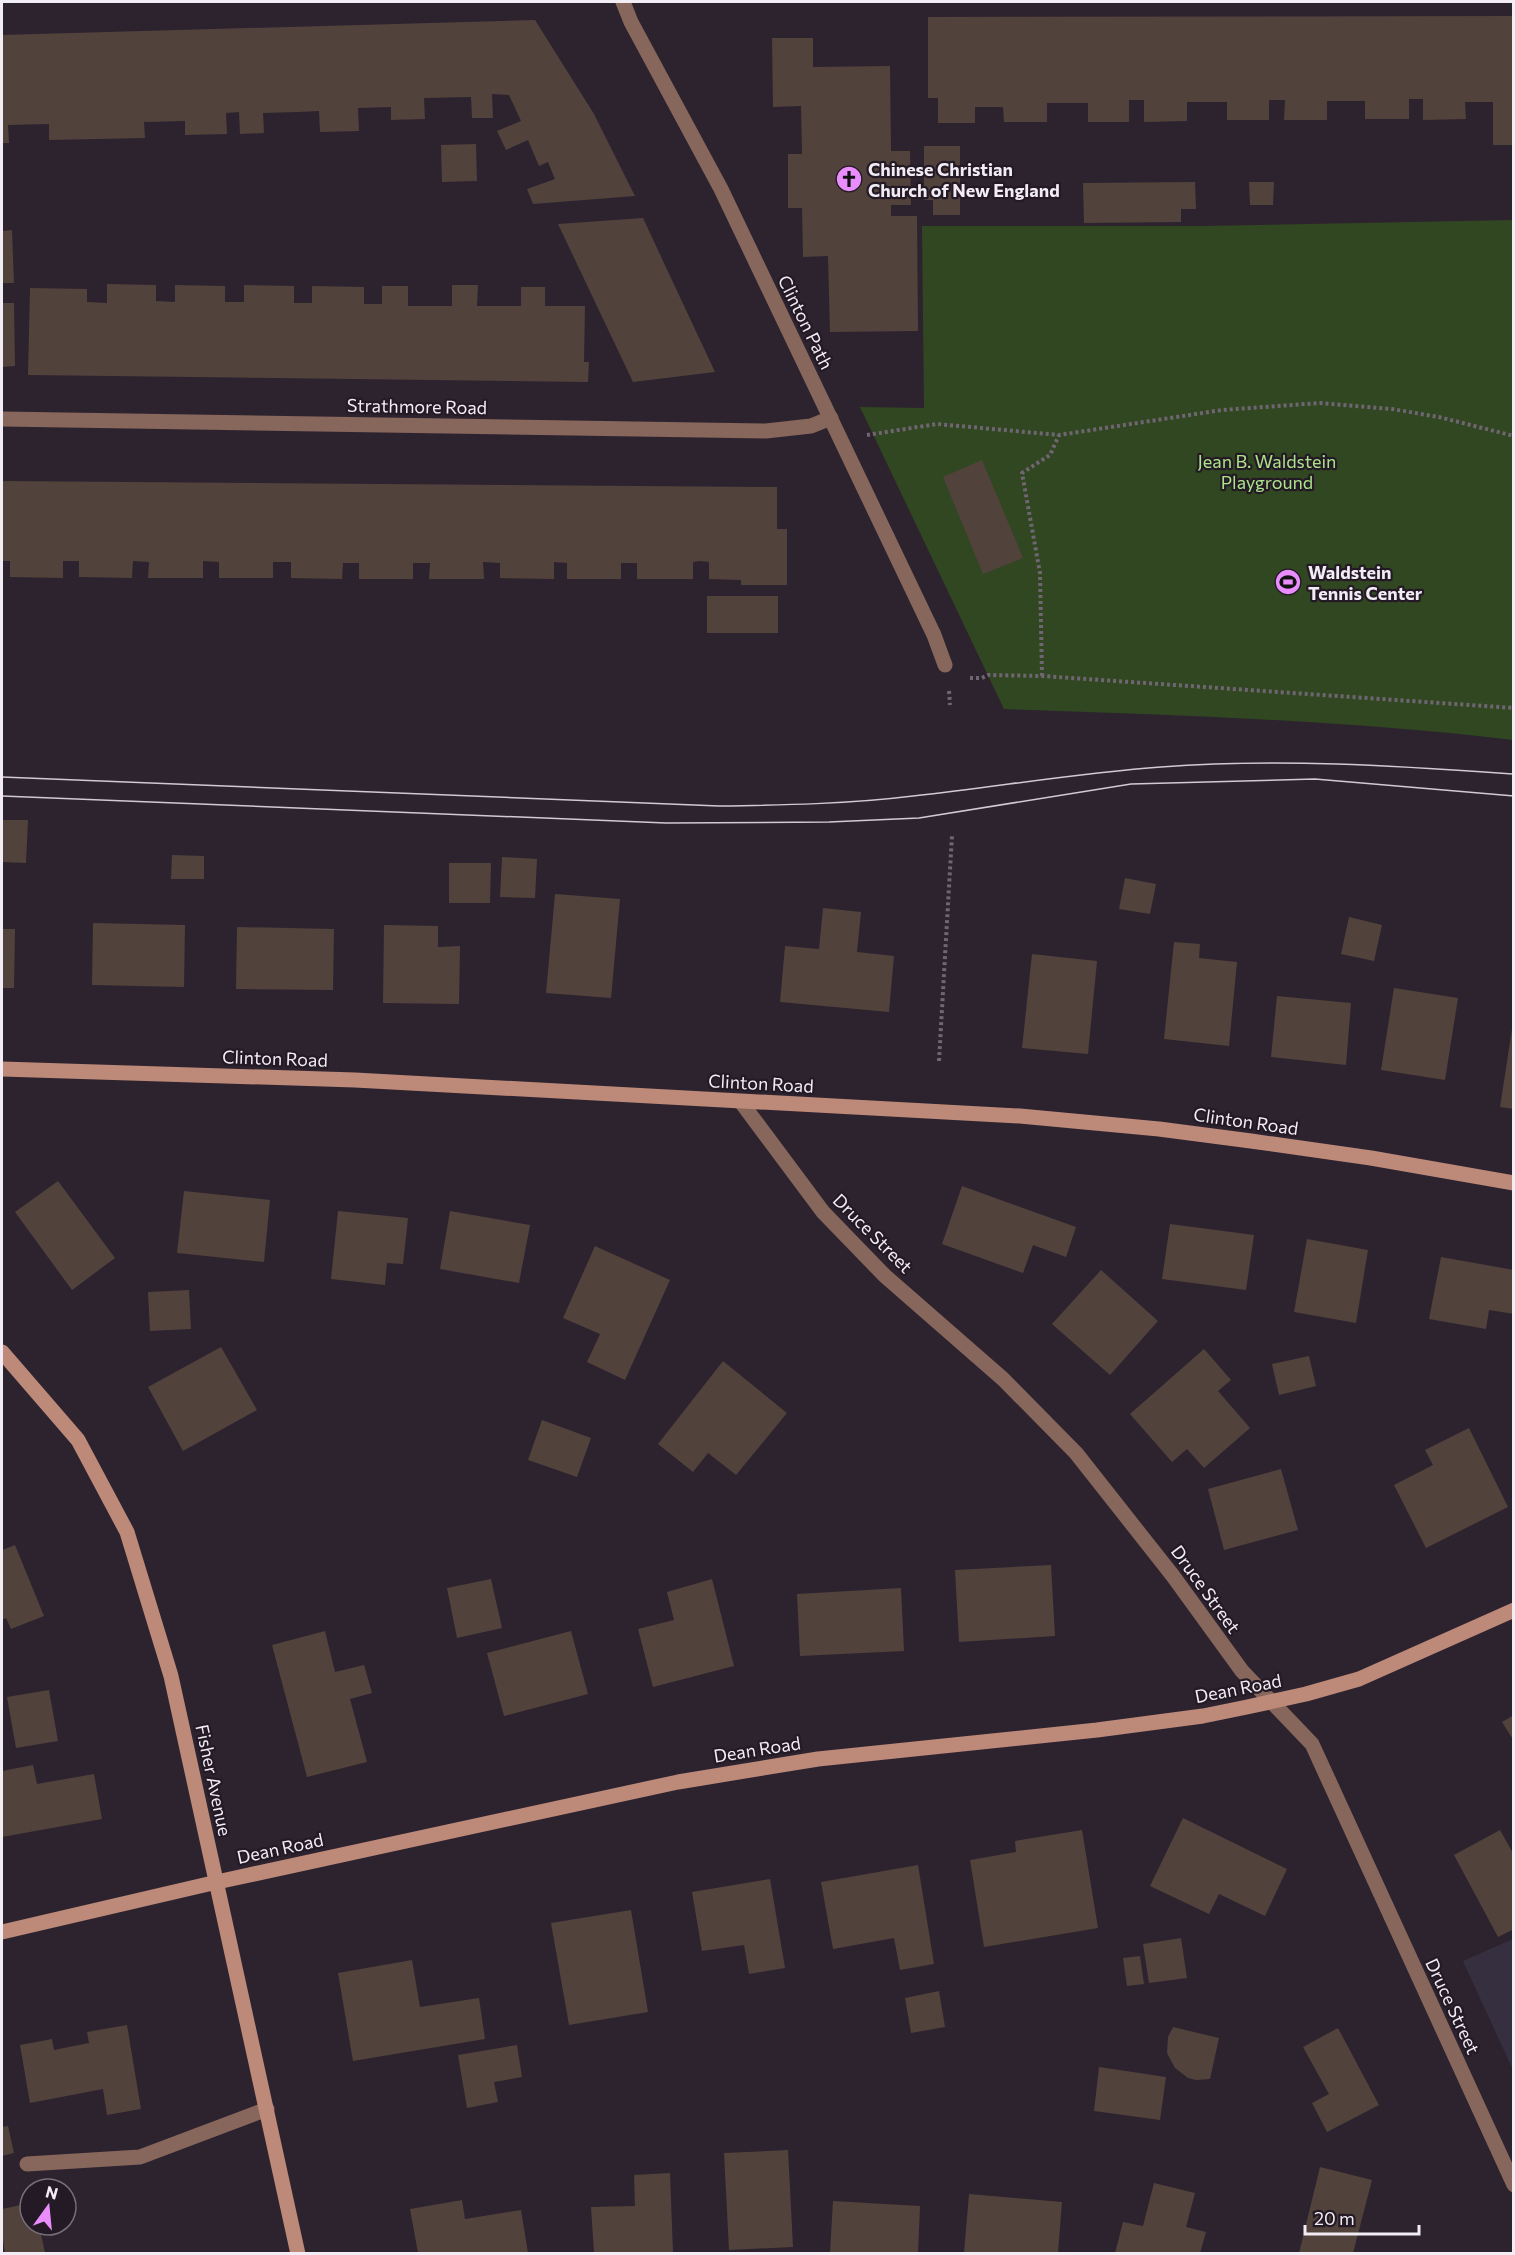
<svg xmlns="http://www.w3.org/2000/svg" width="1515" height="2255" viewBox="0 0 1515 2255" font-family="Commissioner,sans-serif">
<rect width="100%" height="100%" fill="#2d232f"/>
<!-- education -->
<path fill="#352f3f" d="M1513,1939V2070L1463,1961Z"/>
<!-- park -->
<path fill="#314721" d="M1513,220V740C1344,720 1174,715 1004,709L860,407L924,408L922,226H1204Z"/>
<!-- building -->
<g fill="#52423c">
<path d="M1514,16V145H1493V102H1465L1466,119L1423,120V99H1409V119H1365V101H1327V120H1284L1285,100H1269V120H1227V102H1187V121L1144,122V100H1129V122H1088V103H1047V122H1004L1003,107H975V123H938V98H928V17Z"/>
<path d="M535,20L594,114L635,196L533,204L527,189L555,179L548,162L539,166L528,140L506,150L497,131L521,121L509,95L492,94L493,118H472L471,97L424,98L425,119L391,120V107L358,108L359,131L320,132L319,111L298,112L263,113L264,133L240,134L239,112L226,113L227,134L185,135V121L144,122L145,138L49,140V124L8,125L9,143H2V35Z"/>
<path d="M772,38H813V67L890,66L891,151H910L911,205H891V216H917L918,331L830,332L828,256L803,257L802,208H788V154H802L801,106L773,107Z"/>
<path d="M476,144L477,181L442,182L441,145Z"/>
<path d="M924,146H960V215H933V200H924Z"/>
<path d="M1195,182L1196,209H1181V222L1084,223L1083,183Z"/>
<path d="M1249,182H1274L1273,205H1250Z"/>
<path d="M643,218L671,278L715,372L633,382L558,224Z"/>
<path d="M12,230L14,283H2V231Z"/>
<path d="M107,284L156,285V301L175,302V285L225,286V302H244V285L294,286V303H312V286L364,287V304H382V286H408V306H452V285H478L477,306H521V287H545V306H585L584,362H589L588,382L28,375L30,288L87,289V302L107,303Z"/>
<path d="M2,303H14L15,366L2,367Z"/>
<path d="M982,460L1023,558L983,574L943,477Z"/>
<path d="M2,481L777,487V529H787V585H741V580L709,579V562L700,561L693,562V579H637V563H621V579H567V563L554,562V579L500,578V563L483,562L484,579H429L430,563H413V579H359V563H343L342,579L291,578V562H273V578H219V562L203,561V578H148L149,562L133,561L132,578L79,577V561H63V578L10,577V561H2Z"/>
<rect x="707" y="596" width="71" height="37"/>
<path d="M2,820H28L26,863L2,862Z"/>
<path d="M172,855L204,856V879H171Z"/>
<path d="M502,857L537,859L535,898L500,897Z"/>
<path d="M449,863H491L490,903H449Z"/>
<path d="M1125,878L1156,884L1150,914L1119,909Z"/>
<path d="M555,894L620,899L611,998L546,993Z"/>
<path d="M823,908L861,912L857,952L894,956L889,1012L780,1002L785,946L819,949Z"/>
<path d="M1349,917L1382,925L1374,961L1341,954Z"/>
<path d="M93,923L185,925L184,987L92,985Z"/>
<path d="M384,925L438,926V947L460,946L459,1004L383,1003Z"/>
<path d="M237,927L334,929L333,990L236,989Z"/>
<path d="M2,929H15L14,988H2Z"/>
<path d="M1174,942L1200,944L1199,958L1237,962L1229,1046L1164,1039Z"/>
<path d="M1032,954L1097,961L1088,1054L1022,1048Z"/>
<path d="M1394,988L1458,998L1445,1080L1381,1070Z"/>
<path d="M1277,996L1351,1003L1346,1065L1271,1057Z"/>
<path d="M1512,1029H1514V1109L1500,1107Z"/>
<path d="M58,1181L115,1258L72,1290L15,1212Z"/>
<path d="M962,1186L1076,1227L1066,1257L1033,1245L1023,1273L942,1244Z"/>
<path d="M184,1191L270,1200L264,1262L177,1253Z"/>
<path d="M338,1211L408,1218L403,1264L387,1263L385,1285L331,1279Z"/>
<path d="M450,1211L530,1225L519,1283L440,1269Z"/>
<path d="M1170,1224L1254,1235L1246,1290L1162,1279Z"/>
<path d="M1307,1239L1368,1250L1356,1323L1294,1312Z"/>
<path d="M595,1246L670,1280L625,1380L587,1362L600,1334L563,1318Z"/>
<path d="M1441,1257L1514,1270V1314L1489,1310L1486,1329L1429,1319Z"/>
<path d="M1101,1270L1158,1321L1110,1375L1052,1324Z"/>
<path d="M189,1290L191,1329L150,1331L148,1292Z"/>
<path d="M221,1347L257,1410L183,1451L148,1387Z"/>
<path d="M1204,1349L1231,1380L1218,1391L1250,1428L1204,1468L1187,1449L1172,1462L1130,1414Z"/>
<path d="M1309,1356L1316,1386L1279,1395L1272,1364Z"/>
<path d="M723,1361L787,1413L736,1475L708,1453L693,1472L658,1444Z"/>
<path d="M542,1420L591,1438L577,1477L528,1460Z"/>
<path d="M1469,1428L1508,1507L1426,1548L1394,1485L1433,1465L1425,1450Z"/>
<path d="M1281,1469L1298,1530L1224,1550L1208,1489Z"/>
<path d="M15,1545L44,1616L11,1629L6,1618L2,1620V1550Z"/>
<path d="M1051,1565L1055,1636L959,1642L955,1570Z"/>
<path d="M491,1579L502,1628L457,1638L447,1588Z"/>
<path d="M712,1579L734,1666L653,1687L638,1629L674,1620L667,1592Z"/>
<path d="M901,1588L904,1651L800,1656L797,1594Z"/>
<path d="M325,1631L335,1672L364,1665L372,1693L350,1699L367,1762L307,1777L272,1645Z"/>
<path d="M571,1631L588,1694L504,1716L487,1653Z"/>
<path d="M49,1690L58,1741L16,1748L7,1697Z"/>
<path d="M1514,1715V1741L1502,1722Z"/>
<path d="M33,1765L37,1784L94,1774L102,1819L2,1837V1771Z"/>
<path d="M1183,1818L1287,1869L1265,1916L1219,1894L1209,1914L1150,1886Z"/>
<path d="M1082,1830L1098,1928L984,1947L970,1860L1016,1852L1015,1841Z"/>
<path d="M1500,1830L1514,1855V1929L1498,1937L1454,1855Z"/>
<path d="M918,1865L934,1964L900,1970L894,1938L833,1949L821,1882Z"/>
<path d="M770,1879L785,1968L749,1974L744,1945L702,1951L692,1892Z"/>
<path d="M631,1910L648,2012L569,2025L551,1923Z"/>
<path d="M1181,1938L1187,1978L1149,1983L1143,1944Z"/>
<path d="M1140,1956L1144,1984L1127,1986L1123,1958Z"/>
<path d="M412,1960L420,2007L479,1998L485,2039L353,2061L338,1973Z"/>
<path d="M939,1991L945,2027L911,2033L905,1998Z"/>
<path d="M127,2025L141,2109L107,2115L103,2089L30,2103L20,2045L52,2039L54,2050L89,2043L87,2032Z"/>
<path d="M1173,2027L1219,2038L1210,2079L1196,2080L1188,2078L1175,2068L1167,2053L1168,2037Z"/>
<path d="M1338,2028L1379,2105L1327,2132L1312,2103L1329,2094L1303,2047Z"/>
<path d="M517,2045L522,2077L494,2082L498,2102L467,2108L458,2055Z"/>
<path d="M1099,2067L1166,2077L1160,2120L1094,2111Z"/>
<path d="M8,2126L14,2153L2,2156V2127Z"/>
<path d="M788,2150L793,2247L729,2250L724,2153Z"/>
<path d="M1320,2167L1372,2180L1353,2253H1299Z"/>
<path d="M670,2173L673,2253H594L591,2207L635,2206L634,2175Z"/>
<path d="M1154,2183L1195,2193L1186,2227L1206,2232L1200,2253H1115L1123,2222L1143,2226Z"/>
<path d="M969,2194L1062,2202L1058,2253H964Z"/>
<path d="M462,2200L465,2219L521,2210L528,2253H418L410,2209Z"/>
<path d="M833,2201L920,2206L918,2253H830Z"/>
<path d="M30,2203V2225H39L45,2253H5L2,2235V2209Z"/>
</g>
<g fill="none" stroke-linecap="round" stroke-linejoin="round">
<!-- path -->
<g stroke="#6f6671" stroke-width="4" stroke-dasharray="3 3" stroke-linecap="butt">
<path d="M867,435L937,424L1059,435L1222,410L1320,403L1392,409L1439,417L1514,436"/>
<path d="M1042,676L1040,573L1022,473L1050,455L1059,435"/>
<path d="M970,678H982L988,675L1042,676L1514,708"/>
<path d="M949,691L950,705"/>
<path d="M939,1061L952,835"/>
</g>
<!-- lane -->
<path stroke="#87665c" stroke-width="15" d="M27,2164L140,2157L267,2109"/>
<!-- street -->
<g stroke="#87665c" stroke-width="15">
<path d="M623,2L631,22L721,189L934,635L945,665"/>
<path d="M2,419L766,431L811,426L831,418"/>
<path d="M741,1102L823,1212L884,1275L1003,1379L1076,1453L1173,1576L1242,1671L1312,1744L1514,2185"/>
</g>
<!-- secondary -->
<g stroke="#bd8979" stroke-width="15">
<path d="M2,1069L355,1080L1020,1116L1159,1129L1251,1141L1371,1158L1514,1183"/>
<path d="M2,1352L78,1440L127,1532L171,1676L298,2254"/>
<path d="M2,1932L217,1882L678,1782L818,1759L1097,1730L1203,1716L1247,1707L1306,1694L1359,1679L1514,1610"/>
</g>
<!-- tram -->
<g stroke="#d1cad3" stroke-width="1.5">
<path d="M2,777L719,806C784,805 849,804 913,796C996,787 1078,773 1161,767C1279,758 1396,766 1514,774"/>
<path d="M2,796L666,823L829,822L919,818L1131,784L1315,779L1514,796"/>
</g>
</g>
<!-- icons -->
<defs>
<g id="church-disc" transform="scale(1.35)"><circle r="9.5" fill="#ea8dfc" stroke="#231a25"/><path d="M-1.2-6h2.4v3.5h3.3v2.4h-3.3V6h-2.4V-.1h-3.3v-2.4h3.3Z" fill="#111"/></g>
<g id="stadium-disc" transform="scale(1.35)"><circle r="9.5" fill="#ea8dfc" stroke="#231a25"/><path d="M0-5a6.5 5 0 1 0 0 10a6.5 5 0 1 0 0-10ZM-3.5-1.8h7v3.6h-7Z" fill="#111"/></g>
</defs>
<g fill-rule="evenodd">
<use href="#church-disc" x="849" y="179"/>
<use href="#stadium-disc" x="1288" y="582"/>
</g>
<g text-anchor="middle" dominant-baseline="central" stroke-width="4.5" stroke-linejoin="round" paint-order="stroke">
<!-- poi labels -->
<g font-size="18" font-weight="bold" fill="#f2ecf4" stroke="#231a25" text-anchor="start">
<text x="868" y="169">Chinese Christian<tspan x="868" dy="21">Church of New England</tspan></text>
<text x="1308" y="572">Waldstein<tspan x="1308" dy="21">Tennis Center</tspan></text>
</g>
<!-- street labels -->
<g font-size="18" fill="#f2ecf4" stroke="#231a25">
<text transform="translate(806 322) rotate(64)">Clinton Path</text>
<text transform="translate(417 406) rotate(1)">Strathmore Road</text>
<text transform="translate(275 1058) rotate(2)">Clinton Road</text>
<text transform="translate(761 1083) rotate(3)">Clinton Road</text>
<text transform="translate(1246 1121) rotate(8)">Clinton Road</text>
<text transform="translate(873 1233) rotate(45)">Druce Street</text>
<text transform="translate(1206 1589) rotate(54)">Druce Street</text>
<text transform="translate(1238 1688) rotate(-11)">Dean Road</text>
<text transform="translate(757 1749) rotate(-9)">Dean Road</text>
<text transform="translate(214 1780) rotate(78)">Fisher Avenue</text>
<text transform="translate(280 1848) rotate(-12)">Dean Road</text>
<text transform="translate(1453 2006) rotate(65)">Druce Street</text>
</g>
<!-- park labels -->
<g font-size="18" fill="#ace389" stroke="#231a25">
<text x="1267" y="461">Jean B. Waldstein<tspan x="1267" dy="21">Playground</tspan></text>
</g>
</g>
<!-- border -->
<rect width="1515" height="2255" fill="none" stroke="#f2ecf4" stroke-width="6"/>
<!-- north arrow -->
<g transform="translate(48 2207) rotate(15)"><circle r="28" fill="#231a25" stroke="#766e78" stroke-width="1.5"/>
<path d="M0-4.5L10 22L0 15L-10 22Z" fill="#ea8dfc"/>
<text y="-9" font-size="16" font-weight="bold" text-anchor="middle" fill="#f2ecf4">N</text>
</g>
<!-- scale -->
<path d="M1305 2225v9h114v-9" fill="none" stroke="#f2ecf4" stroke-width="3"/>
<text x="1314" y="2225" font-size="18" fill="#f2ecf4" stroke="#231a25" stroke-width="4.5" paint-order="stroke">20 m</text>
</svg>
